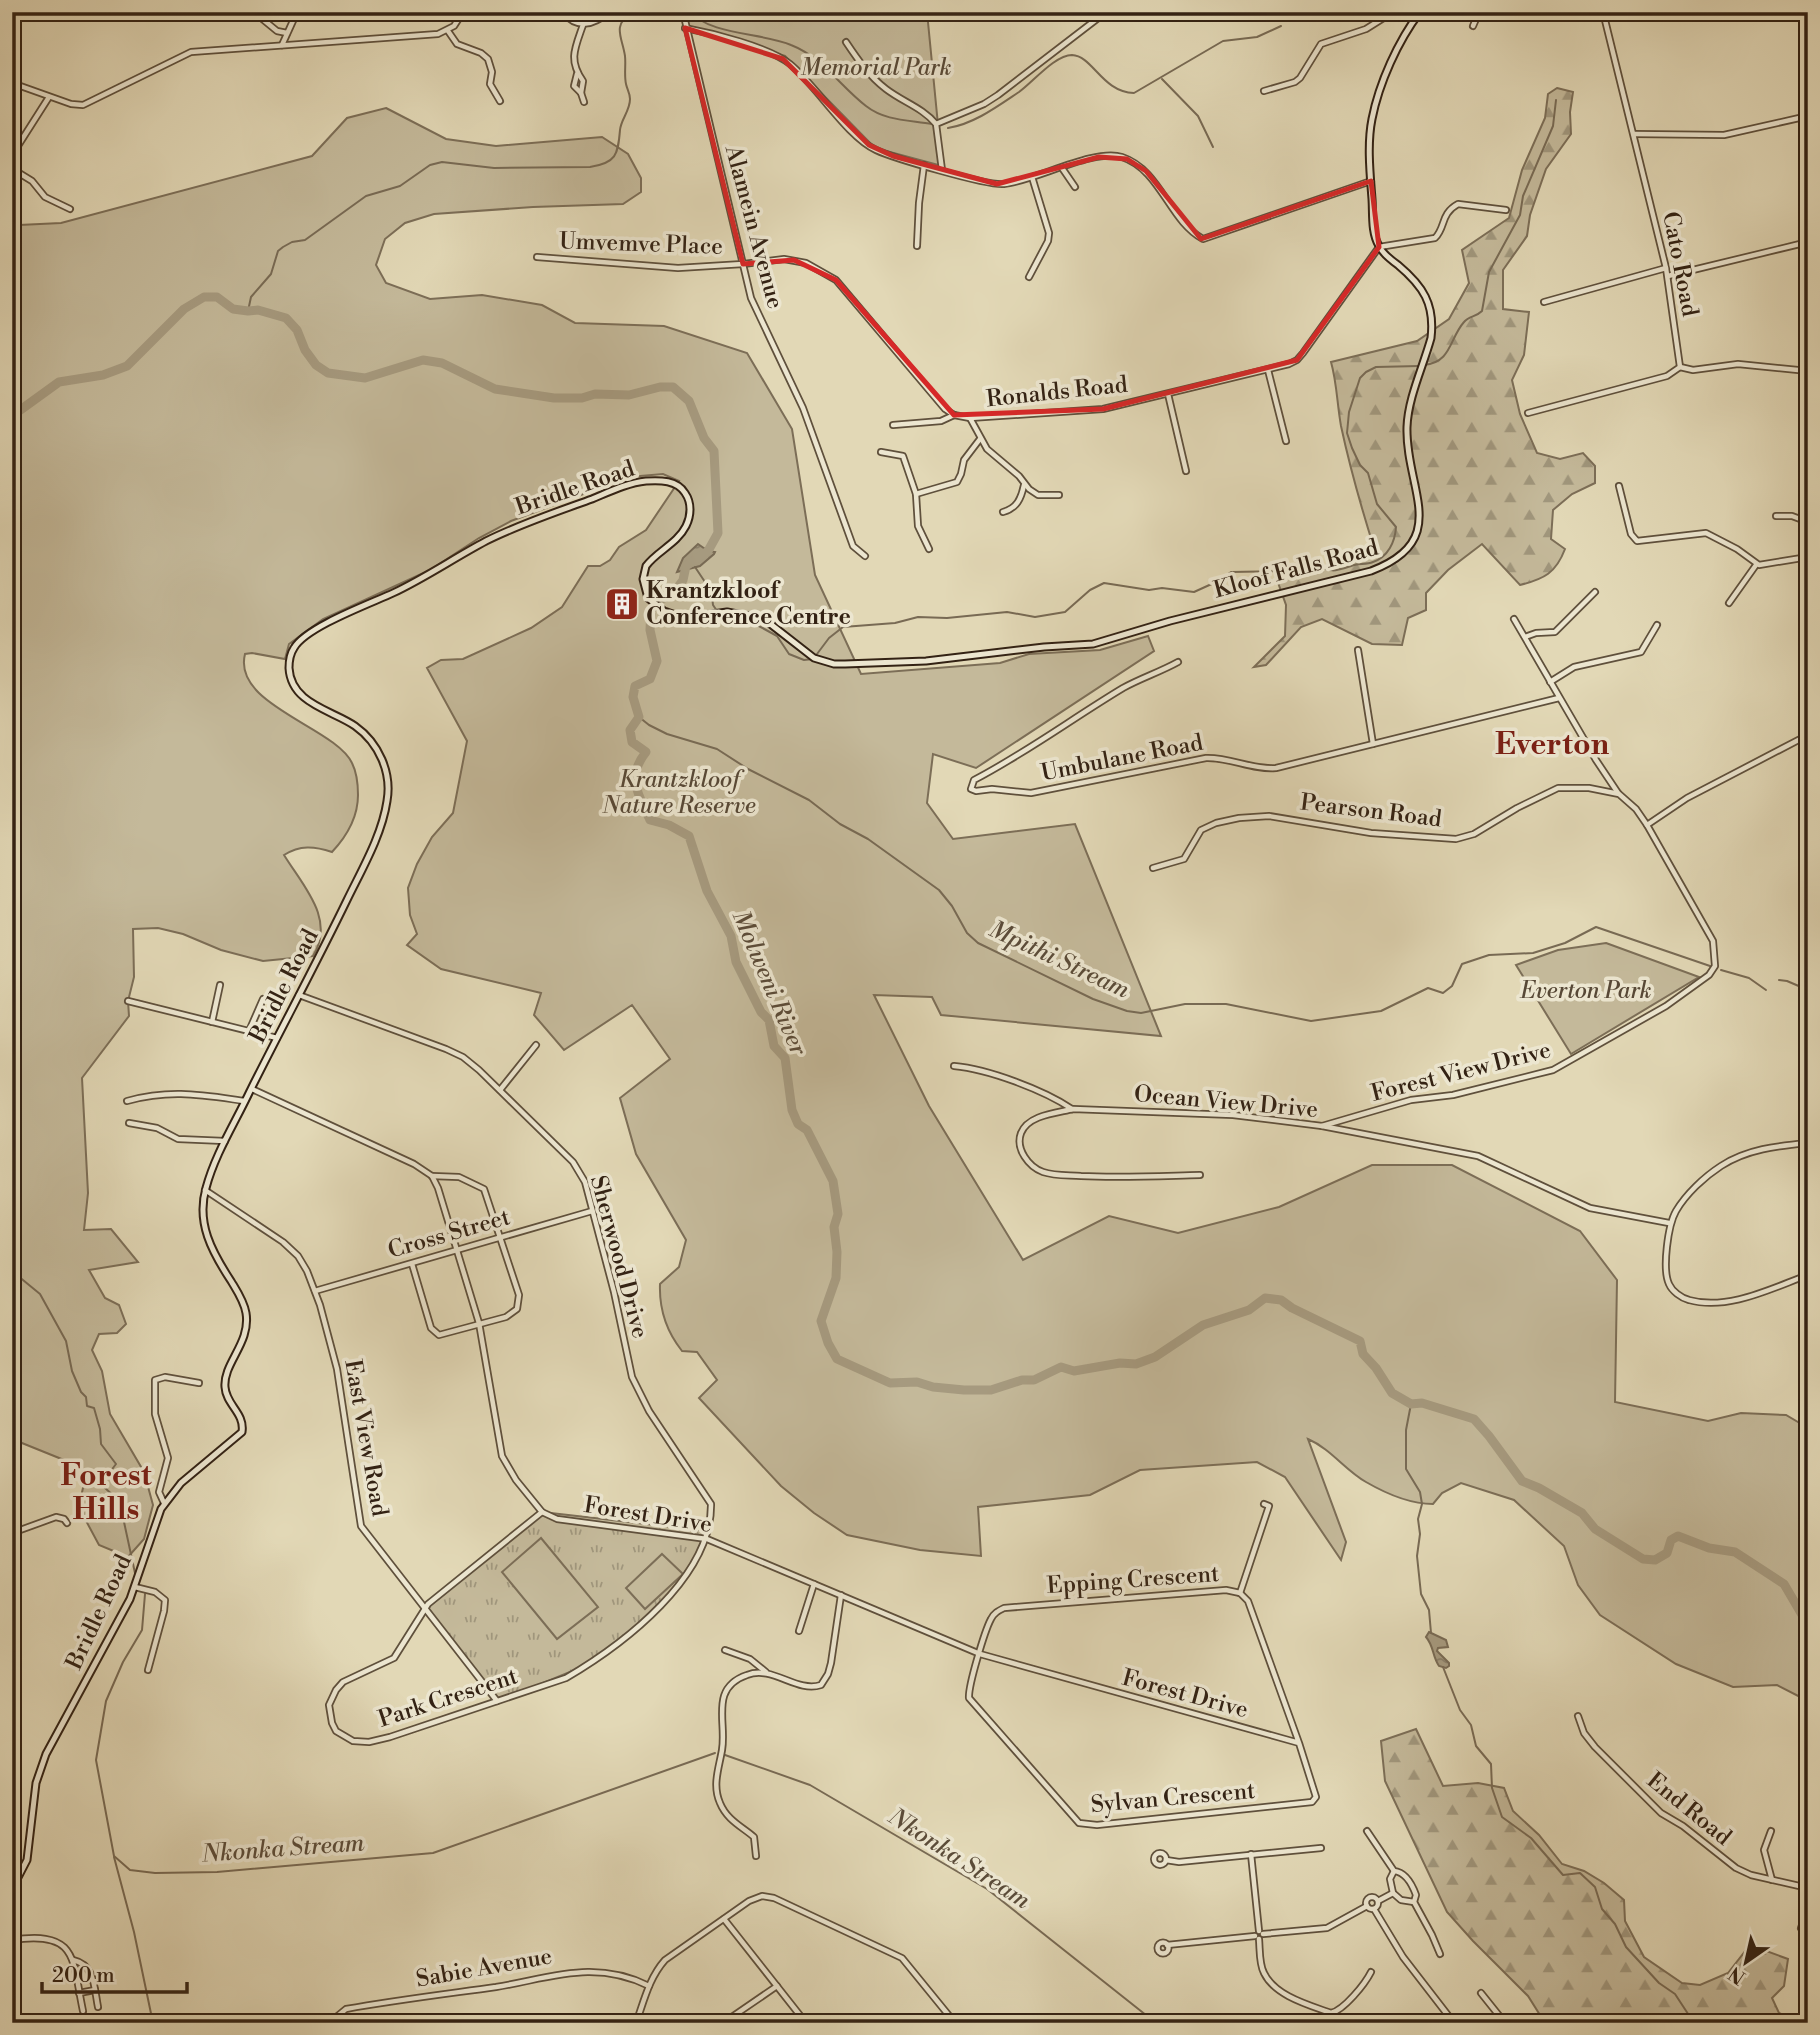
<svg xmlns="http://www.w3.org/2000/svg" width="1820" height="2035" viewBox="0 0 1820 2035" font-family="'Libre Bodoni',serif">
<defs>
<pattern id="grass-tufts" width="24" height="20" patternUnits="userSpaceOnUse" patternTransform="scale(1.75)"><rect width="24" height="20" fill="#c4b99a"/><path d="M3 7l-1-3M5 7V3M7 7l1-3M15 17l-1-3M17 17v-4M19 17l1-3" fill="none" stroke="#a0967c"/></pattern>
<pattern id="forest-firs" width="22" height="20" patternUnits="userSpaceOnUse" patternTransform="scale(1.75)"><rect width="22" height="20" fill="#c4b99a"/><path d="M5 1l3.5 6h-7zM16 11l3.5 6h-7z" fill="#a0967c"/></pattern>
<pattern id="water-ripples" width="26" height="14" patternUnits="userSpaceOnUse" patternTransform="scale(1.75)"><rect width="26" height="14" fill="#a69a7f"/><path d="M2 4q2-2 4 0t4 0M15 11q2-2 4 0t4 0" fill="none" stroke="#887d67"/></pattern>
</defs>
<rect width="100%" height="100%" fill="#e2d8b6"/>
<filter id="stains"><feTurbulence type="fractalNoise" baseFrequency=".00286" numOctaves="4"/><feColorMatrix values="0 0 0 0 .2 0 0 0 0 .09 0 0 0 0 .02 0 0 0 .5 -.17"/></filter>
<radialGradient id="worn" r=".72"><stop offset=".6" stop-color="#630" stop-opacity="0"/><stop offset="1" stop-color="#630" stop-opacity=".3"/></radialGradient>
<!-- grass -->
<path fill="url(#grass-tufts)" stroke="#7c6e57" stroke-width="2" d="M542,1512L708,1531L690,1572L623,1639L587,1665L499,1701L426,1609Z"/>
<!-- forest -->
<g fill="url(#forest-firs)" stroke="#7c6e57" stroke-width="2">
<path d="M1557,88L1573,92L1570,112L1571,134L1546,169L1530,215L1527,236L1503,270V309L1529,312L1524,355L1512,380L1520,414L1537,453L1560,459L1583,453L1595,466V483L1572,494L1553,510L1551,539L1565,549C1556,573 1544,579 1520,585L1482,544L1448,570L1426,593V610L1408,618L1402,645L1372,644L1322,619L1301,627L1266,665L1254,667L1285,636L1286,605L1276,577L1340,565L1375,551C1362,510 1350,468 1341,426C1337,404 1337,383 1331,362L1417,341L1449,319L1469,283L1462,250L1509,218L1522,170L1545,118L1548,94Z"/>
<path d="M1416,1729L1443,1786L1478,1783L1504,1788L1513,1811L1539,1835L1562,1864L1584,1871L1604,1883L1624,1900L1625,1921L1644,1957L1682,1983L1700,1985L1728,1973L1750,1945L1788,1959L1784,1986L1772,1998L1779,2013L1799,2023H1545L1528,1996L1473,1941L1447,1912L1385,1781L1381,1741Z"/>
</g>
<!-- park -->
<g fill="#c4b99a" stroke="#7c6e57" stroke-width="2">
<path d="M685,12H927L942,166L875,148L785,56L692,28L686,24Z"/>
<path d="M386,108L446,139L496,146L602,137L628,154L641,178V192L623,204L533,207L434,214L405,223L385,239L376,265L386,283L430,299L482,295L542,305L575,323L664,326L747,353L792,429L815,575L861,674L1000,663L1029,654L1100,650L1148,636L1154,651L976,768L933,754L927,803L953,839L1075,824L1161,1036L941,1015L932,997L874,995L929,1106L1023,1260L1109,1216L1178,1233L1279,1207L1372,1165H1452L1580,1231L1617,1280L1615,1402L1708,1421L1741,1413L1786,1415L1808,1428V1701L1777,1685L1733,1687L1676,1664L1600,1615L1578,1585L1564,1546L1514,1500L1461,1483L1442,1493L1433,1504C1411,1504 1385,1493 1366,1482C1345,1470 1331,1449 1308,1439L1346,1542L1341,1560L1285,1477L1257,1462L1140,1470L1090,1495L978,1507L981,1556L920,1550L847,1535L814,1513L781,1486L699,1398L717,1380L697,1352L682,1351C666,1331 659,1310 660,1284L679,1267L686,1240L636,1154L620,1098L670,1059L632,1005L564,1050L534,1015L541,993L441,969L407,945L417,934L410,915L408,888L417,864L432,837L453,813L467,741L427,668L441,660L463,659L531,628L562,607L588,566H600L610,560L619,547L646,530L679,481L663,474L629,477L511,521L479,538L430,570L323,619L289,644L285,659L252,653L245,654C232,705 335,727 352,763C357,773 358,785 358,795C358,817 347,836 332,852C314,846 300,845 284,855C303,886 336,919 313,956L263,961L221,950L183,934L158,928L133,929L134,977L128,1001L129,1016L82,1078L88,1193L84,1230L111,1229L138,1262L89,1270L105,1298L119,1305L126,1324L117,1333L99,1334L92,1350L102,1371L110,1414L144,1472L153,1505L144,1539L128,1557L99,1545L84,1517L81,1497L86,1474L64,1460L12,1439V227L19,225L61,223L312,156L347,118Z"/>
<path d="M1606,943L1699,977L1571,1054L1516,965L1558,950Z"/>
<path d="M541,1538L598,1607L557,1639L502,1572Z"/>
<path d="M662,1554L683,1574L645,1609L626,1588Z"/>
</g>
<!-- water -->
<g fill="url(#water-ripples)" stroke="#786a54" stroke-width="2">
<path d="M698,544L708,551L715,552L714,554L700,566L677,572L683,558Z"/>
<path d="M1429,1632L1446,1640L1448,1647L1438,1648L1437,1651L1449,1663V1666L1446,1668L1439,1666C1432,1656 1434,1646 1426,1637Z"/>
</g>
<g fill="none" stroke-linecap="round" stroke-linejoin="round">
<!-- stream -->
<g stroke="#786a54" stroke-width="2">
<path d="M691,12C709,35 764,33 791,45C822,57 840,86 866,106C885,121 909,120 932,124"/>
<path d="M1162,79L1198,116L1213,147"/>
<path d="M948,128C974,124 998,106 1019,92C1033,82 1055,55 1072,55C1093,56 1102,92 1134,93L1223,41L1257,37L1281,26"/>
<path d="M248,311L251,297L271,274L278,251L283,247L292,242L305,240L366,196L400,186L430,165L442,162L494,168L590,167C616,163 618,155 620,130C621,119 630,111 630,99C630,93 627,89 626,84C624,75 626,65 625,56C622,36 612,27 631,12"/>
<path d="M1424,365C1452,362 1449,339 1464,322C1469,316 1476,317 1482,311L1489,272L1520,215L1523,196L1553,126L1556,100"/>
<path d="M695,567L705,582L706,592L712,596L713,605L721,617L757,625L777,636L789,654L804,660L813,659"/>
<path d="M817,654L829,638L843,627L895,623L918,617L947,618L1007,612L1035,617L1065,612L1090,590L1104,583L1149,590L1162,588L1194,592L1216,582L1231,572L1292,571L1314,565C1332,572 1333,572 1351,566C1358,563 1366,565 1373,562C1388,557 1395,542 1396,527L1377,504L1368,473L1360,465L1352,448L1347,433L1349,412L1360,378L1366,372L1376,367L1419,366"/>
<path d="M639,717L649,725L667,734L717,749L748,769L809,800L840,824L868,839L939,890L952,906L967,933L978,943L1093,999L1127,1011L1141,1013L1185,1004H1226L1311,1021L1381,1011L1428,988L1443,993L1452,986L1462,964L1489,955L1533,953L1565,943L1596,927L1710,966"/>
<path d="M1721,970L1749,978L1766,990"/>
<path d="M1779,980L1787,981L1808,990"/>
<path d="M12,1271L40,1294L66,1341L72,1371L81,1392L86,1397L87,1406L94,1408L100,1429L101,1444L116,1464L104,1480V1487L117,1499L124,1522L135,1573"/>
<path d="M1411,1404L1406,1430V1469L1420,1492L1422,1504L1418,1519L1420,1534L1417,1556L1421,1594L1429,1610L1431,1633"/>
<path d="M145,1594L142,1630L123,1662L106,1701L96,1760L114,1856L130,1870L155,1873L217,1872L433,1853L715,1753"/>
<path d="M1443,1667L1460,1710L1471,1725L1476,1746L1491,1764L1492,1788L1502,1817L1531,1838L1563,1875L1580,1873L1595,1887L1602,1909L1615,1924L1626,1947L1659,1983L1675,1994L1694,2023"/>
<path d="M725,1755L810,1785L987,1889L1156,2023"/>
<path d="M114,1857L134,1932L153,2023"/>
</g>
<!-- river -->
<path stroke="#a69a7f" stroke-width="9" d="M12,416L59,382L103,375L127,366L184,309L204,297H217L233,309L248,311L258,310L286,318L297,330L305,350L316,365L328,373L365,378L423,360L442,363L495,389L554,398H582L595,394L629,395L660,387H673L689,401L704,438L714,451L718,533L708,551L686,566L683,580L673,594L662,599L651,610L650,630L657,661L650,679L635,686L633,697L639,717L630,730L632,742L646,752C626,777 638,794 650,820L669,825L689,836L707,891L731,936L736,962L761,1012L769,1020L774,1046L785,1058L792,1110L798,1124L807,1130L833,1181L838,1214L834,1227L837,1252L836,1278L821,1321L828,1343L837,1359L890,1383L917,1382L933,1387L964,1390H991L1022,1380H1034L1061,1367L1074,1371L1120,1363L1136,1364L1155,1357L1203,1325L1249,1310L1265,1298L1281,1300L1292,1308L1360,1341L1363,1354L1376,1368L1392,1393L1411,1404L1422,1403L1474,1419L1489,1436L1522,1481L1539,1488L1582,1513L1595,1529L1643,1559L1655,1560L1667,1553L1671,1540L1678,1536L1709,1548L1735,1552L1784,1584L1808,1625"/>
<!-- street casing -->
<g stroke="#5f503c" stroke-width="8">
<g id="street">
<path d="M254,12L277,31L287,33"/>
<path d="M562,12C578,30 593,25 610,12"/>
<path d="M683,12L751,298L803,408L853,546L865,556"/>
<path d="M12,18L24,12"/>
<path d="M583,25C575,48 568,60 583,81L581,93L584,102"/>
<path d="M1473,26L1479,12"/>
<path d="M685,28C712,33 769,47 790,64C816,85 847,137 876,150C893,158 988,186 1004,184C1035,181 1094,148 1122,157C1161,170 1169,221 1203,239L1371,181"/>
<path d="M448,31L457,44L481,53L488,59L492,72L490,84L500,101"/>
<path d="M846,42C858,60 869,76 886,89C903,102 923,108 936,124"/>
<path d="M282,45L297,12"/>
<path d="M577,74L574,86L581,93"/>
<path d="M12,83L71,104L83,105L191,52L438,34L454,26L463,12"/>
<path d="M1264,91L1295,82L1300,78L1321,44L1366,29L1393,12"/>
<path d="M49,97L14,152V162L19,173L32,181L45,197L70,209"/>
<path d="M1634,134L1724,135L1808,116"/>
<path d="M1062,168L1075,187"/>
<path d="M942,170L936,124L984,104L998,95L1106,12"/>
<path d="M917,246L919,203L924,165"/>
<path d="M537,257L678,268L743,264L784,259L806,263L836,280L945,409L954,415L970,418L1103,409L1289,364L1297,360L1303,353L1379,247L1435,238C1446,227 1440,214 1458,204L1506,210"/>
<path d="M1668,276L1808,242"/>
<path d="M1029,277L1048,241L1049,233L1032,177"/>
<path d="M1544,302L1666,268"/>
<path d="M1680,367L1693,370L1738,364L1808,371"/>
<path d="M1268,370L1286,441"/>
<path d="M1168,394L1186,471"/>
<path d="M1528,413L1667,376L1680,367L1666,268L1603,12"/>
<path d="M970,418L987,449L1019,476L1029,489L1038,495H1059"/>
<path d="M893,425L941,421L954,415"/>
<path d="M881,452L903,456L916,494L918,526L929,549"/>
<path d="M1619,486L1631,534L1637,541L1706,533L1737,549L1759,565L1808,557"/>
<path d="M916,494L957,482L961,474L964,460L980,439"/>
<path d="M1003,512C1017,508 1021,499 1024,485"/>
<path d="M1776,516H1792L1808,522"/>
<path d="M1729,603L1756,565"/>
<path d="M1514,619L1596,760L1618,793"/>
<path d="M1525,637L1536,633L1555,632L1595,592"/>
<path d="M1358,650L1373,744"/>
<path d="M1178,662C1160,672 1141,678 1123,688C1073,718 1026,753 974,780L971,789L976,791L992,789L1031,793L1206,758C1230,757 1252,770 1276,768L1559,698"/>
<path d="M1550,682L1574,667L1641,652L1657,625"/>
<path d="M1153,868L1184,859L1201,830L1216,823L1239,818L1269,816L1371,833L1456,839L1474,834L1517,808L1558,788H1589L1619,794L1636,809L1647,825L1687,798L1808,735"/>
<path d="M299,995L446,1049L463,1057L479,1070L573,1162L585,1182L614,1292L632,1377L649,1411L711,1504C712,1577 624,1644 566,1678L390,1737L369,1742L353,1741L336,1731L332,1723L329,1705L336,1690L343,1682L394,1658L428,1604L542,1512"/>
<path d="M128,1001L277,1038"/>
<path d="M212,1022L220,985"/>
<path d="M249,1031L263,999"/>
<path d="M954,1066C988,1069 1044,1090 1072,1109"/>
<path d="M252,1089L414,1164L432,1176L438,1188L479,1323L502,1456L516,1480L542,1512L557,1519L707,1539L980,1654L1299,1743L1316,1797L1312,1802L1097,1825L1079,1823L969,1698C968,1686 985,1630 991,1619C994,1613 998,1611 1004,1608L1226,1590L1240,1593L1248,1601L1299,1743"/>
<path d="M500,1090L536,1045"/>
<path d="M127,1101C171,1089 201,1095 245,1101"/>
<path d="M129,1123L157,1128L178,1139L225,1141"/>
<path d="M1322,1126L1411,1100L1453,1095L1553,1070L1666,1006L1709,975L1715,966L1713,941L1647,825"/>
<path d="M1808,1143C1777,1146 1747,1149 1721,1166C1704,1177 1686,1194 1676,1211C1668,1225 1662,1269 1669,1284C1672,1291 1681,1298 1689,1300C1728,1311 1772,1288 1808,1275"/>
<path d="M1200,1175C1160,1176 1120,1178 1081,1176C1068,1175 1055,1176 1043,1172C1029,1167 1015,1149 1021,1133C1028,1115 1056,1113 1073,1109L1233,1115L1322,1126L1478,1156L1590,1208L1669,1223"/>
<path d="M205,1190L283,1242L298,1256L307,1271L320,1305L337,1369L361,1526L497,1701"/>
<path d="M412,1264L431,1328L439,1335L506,1317L517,1309L519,1295L484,1189L459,1177L432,1176"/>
<path d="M315,1291L592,1211"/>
<path d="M164,1503L159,1492L168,1458L155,1414V1380L165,1377L199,1383"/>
<path d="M12,1533L56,1517L64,1519L67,1523"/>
<path d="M135,1587L155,1592L165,1600L164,1611L148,1670"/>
<path d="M1240,1593L1269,1506L1264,1504"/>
<path d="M799,1631L814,1584"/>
<path d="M725,1650L750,1659L766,1672"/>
<path d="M1578,1716L1584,1733L1595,1747L1661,1813L1683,1826L1736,1868L1751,1875L1808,1888"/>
<path d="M1367,1831L1394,1871C1406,1872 1412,1884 1416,1895L1414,1902L1432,1935L1440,1954"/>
<path d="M1771,1831L1764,1850L1772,1880"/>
<path d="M1808,1851L1806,1855L1808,1859"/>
<circle cx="1160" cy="1859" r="6"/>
<path d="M1251,1854L1259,1931"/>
<path d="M756,1856L754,1837C741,1826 727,1820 720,1803C712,1785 719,1768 722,1750C727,1722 709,1688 747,1675C773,1665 796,1693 821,1685L828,1674L831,1663L841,1595"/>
<path d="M1166,1860L1179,1862L1321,1848"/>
<path d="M1394,1871L1390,1879L1393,1893L1401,1900L1414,1902"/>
<circle cx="1372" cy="1903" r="6"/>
<path d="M1378,1901L1393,1893"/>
<path d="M1374,1909L1403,1957L1454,2023"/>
<path d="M724,1919L806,2023"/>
<path d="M1801,1928L1808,1908"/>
<path d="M1263,1934L1327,1928L1367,1906"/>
<path d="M1259,1939C1260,1950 1259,1964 1264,1973C1275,1996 1309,2005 1331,2013C1344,2010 1365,1984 1371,1972"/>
<path d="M12,1940C79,1930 72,1960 83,2011"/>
<circle cx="1163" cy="1948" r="5.5"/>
<path d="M1167,1945L1255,1936"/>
<path d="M73,1960C95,1965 94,1987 98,2007"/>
<path d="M79,1993L95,1990"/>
<path d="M1481,1993L1505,2023"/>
<path d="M12,2019H69L82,2023"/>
<path d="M329,2023L346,2009C396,2000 446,1994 496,1987C551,1978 594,1959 649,1986"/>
<path d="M636,2023C644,2001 649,1978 665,1960L749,1901L762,1896L774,1898L902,1958L955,2023"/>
<path d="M723,2023L777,1986"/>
</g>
</g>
<!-- secondary casing -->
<g stroke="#332214" stroke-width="9">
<path id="secondary" d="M12,1889L27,1860L36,1783L46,1754L130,1599L161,1509L181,1483L242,1432C245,1413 226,1405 225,1387C223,1363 251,1343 246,1313C244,1301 237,1291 231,1281C212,1252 196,1223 206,1188C215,1154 235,1123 250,1091C282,1027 316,964 347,900C362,869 382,835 387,801C392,773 379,743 355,726C332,710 291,704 289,668C289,661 290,654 294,648C306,627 369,604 393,593C425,578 454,558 486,541C520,524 556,512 592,499C609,492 627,483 646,481C660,480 677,480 685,493C692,503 691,516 686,526C677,544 657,551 646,566L643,579L648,598L664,611L684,618L727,612L764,619L814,658L834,664H845L926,661L1044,647L1093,644L1170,621L1371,571C1453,540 1405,489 1407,427C1408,398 1423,367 1431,338C1435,304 1423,286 1398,265C1391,260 1383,254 1379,246C1371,233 1373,214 1372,199C1370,173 1367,144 1372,119C1379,83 1398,41 1420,12"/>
</g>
<!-- street -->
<use href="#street" stroke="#ece6d0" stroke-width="4.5"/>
<!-- secondary -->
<use href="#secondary" stroke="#ece6d0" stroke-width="5"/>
</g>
<!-- marked area -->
<path fill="none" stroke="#d62828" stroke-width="5" stroke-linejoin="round" d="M685,28L783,59L869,145L893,156L997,184L1099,157L1127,159L1146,171L1201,239L1371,181L1379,247L1297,360L1103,409L954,415L836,280L794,260L743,264Z"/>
<!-- icons -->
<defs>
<g id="building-square" transform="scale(1.75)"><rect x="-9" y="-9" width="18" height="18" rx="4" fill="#8f2418" stroke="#ece6d0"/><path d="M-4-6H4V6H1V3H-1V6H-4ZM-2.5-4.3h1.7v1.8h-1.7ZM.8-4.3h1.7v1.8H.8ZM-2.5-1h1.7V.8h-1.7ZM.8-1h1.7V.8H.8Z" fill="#fff"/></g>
</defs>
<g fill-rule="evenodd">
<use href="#building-square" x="622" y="604"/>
</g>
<g text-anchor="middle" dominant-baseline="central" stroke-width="7" stroke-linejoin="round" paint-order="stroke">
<!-- park labels -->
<g font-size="23" font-style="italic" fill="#574836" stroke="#ece6d0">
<text x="876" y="68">Memorial Park</text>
<text x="679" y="780">Krantzkloof<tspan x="679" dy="26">Nature Reserve</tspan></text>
<text x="1586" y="991">Everton Park</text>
</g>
<!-- street labels -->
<g font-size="23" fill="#332214" stroke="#ece6d0">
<text transform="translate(754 227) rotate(75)">Alamein Avenue</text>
<text transform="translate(641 244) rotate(2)">Umvemve Place</text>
<text transform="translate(1680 264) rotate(79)">Cato Road</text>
<text transform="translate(1057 392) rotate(-6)">Ronalds Road</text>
<text transform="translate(575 488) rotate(-19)">Bridle Road</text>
<text transform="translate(1296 569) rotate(-15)">Kloof Falls Road</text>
<text transform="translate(1122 758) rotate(-11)">Umbulane Road</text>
<text transform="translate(1371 811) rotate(7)">Pearson Road</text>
<text transform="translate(284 986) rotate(-63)">Bridle Road</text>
<text transform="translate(1461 1072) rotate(-14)">Forest View Drive</text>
<text transform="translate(1226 1102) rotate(5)">Ocean View Drive</text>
<text transform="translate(449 1234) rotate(-16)">Cross Street</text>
<text transform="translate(619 1257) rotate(75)">Sherwood Drive</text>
<text transform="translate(366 1438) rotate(80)">East View Road</text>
<text transform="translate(648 1515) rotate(9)">Forest Drive</text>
<text transform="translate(1133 1580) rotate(-4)">Epping Crescent</text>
<text transform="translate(99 1612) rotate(-65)">Bridle Road</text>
<text transform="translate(1185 1694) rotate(15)">Forest Drive</text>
<text transform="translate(448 1698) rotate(-18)">Park Crescent</text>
<text transform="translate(1173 1798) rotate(-5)">Sylvan Crescent</text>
<text transform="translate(1689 1809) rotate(39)">End Road</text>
<text transform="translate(484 1968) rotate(-10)">Sabie Avenue</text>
</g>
<!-- poi labels -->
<g font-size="23" font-weight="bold" fill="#332214" stroke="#ece6d0" text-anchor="start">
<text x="646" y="591">Krantzkloof<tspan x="646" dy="26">Conference Centre</tspan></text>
</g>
<!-- water labels -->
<g font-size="24" font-style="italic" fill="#5b4c39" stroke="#ece6d0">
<text transform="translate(1059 960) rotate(25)">Mpithi Stream</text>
<text transform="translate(769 983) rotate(67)">Molweni River</text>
<text transform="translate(283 1849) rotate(-4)">Nkonka Stream</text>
<text transform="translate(959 1859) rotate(33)">Nkonka Stream</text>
</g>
<!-- district labels -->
<g font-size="30" font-weight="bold" fill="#7a1f14" stroke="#ece6d0">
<text x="1552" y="745">Everton</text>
<text x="106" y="1476">Forest<tspan x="106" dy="34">Hills</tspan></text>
</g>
</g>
<!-- margin -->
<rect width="1820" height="2035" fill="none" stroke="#e2d8b6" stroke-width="42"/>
<rect x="14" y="14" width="1792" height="2007" fill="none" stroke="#332214" stroke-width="3.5"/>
<rect x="21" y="21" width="1778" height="1993" fill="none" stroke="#332214" stroke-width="2"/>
<!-- north arrow -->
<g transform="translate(1746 1962) rotate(214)" stroke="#ece6d0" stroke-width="5" paint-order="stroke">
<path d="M0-5L12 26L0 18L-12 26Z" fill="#332214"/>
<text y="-10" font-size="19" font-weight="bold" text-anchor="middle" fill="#332214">N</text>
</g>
<!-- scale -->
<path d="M42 1982v10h145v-10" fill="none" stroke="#332214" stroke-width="3.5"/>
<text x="52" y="1982" font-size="21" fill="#332214" stroke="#ece6d0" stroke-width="5" paint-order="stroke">200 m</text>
<rect width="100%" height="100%" filter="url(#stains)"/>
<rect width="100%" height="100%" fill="url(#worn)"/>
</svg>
